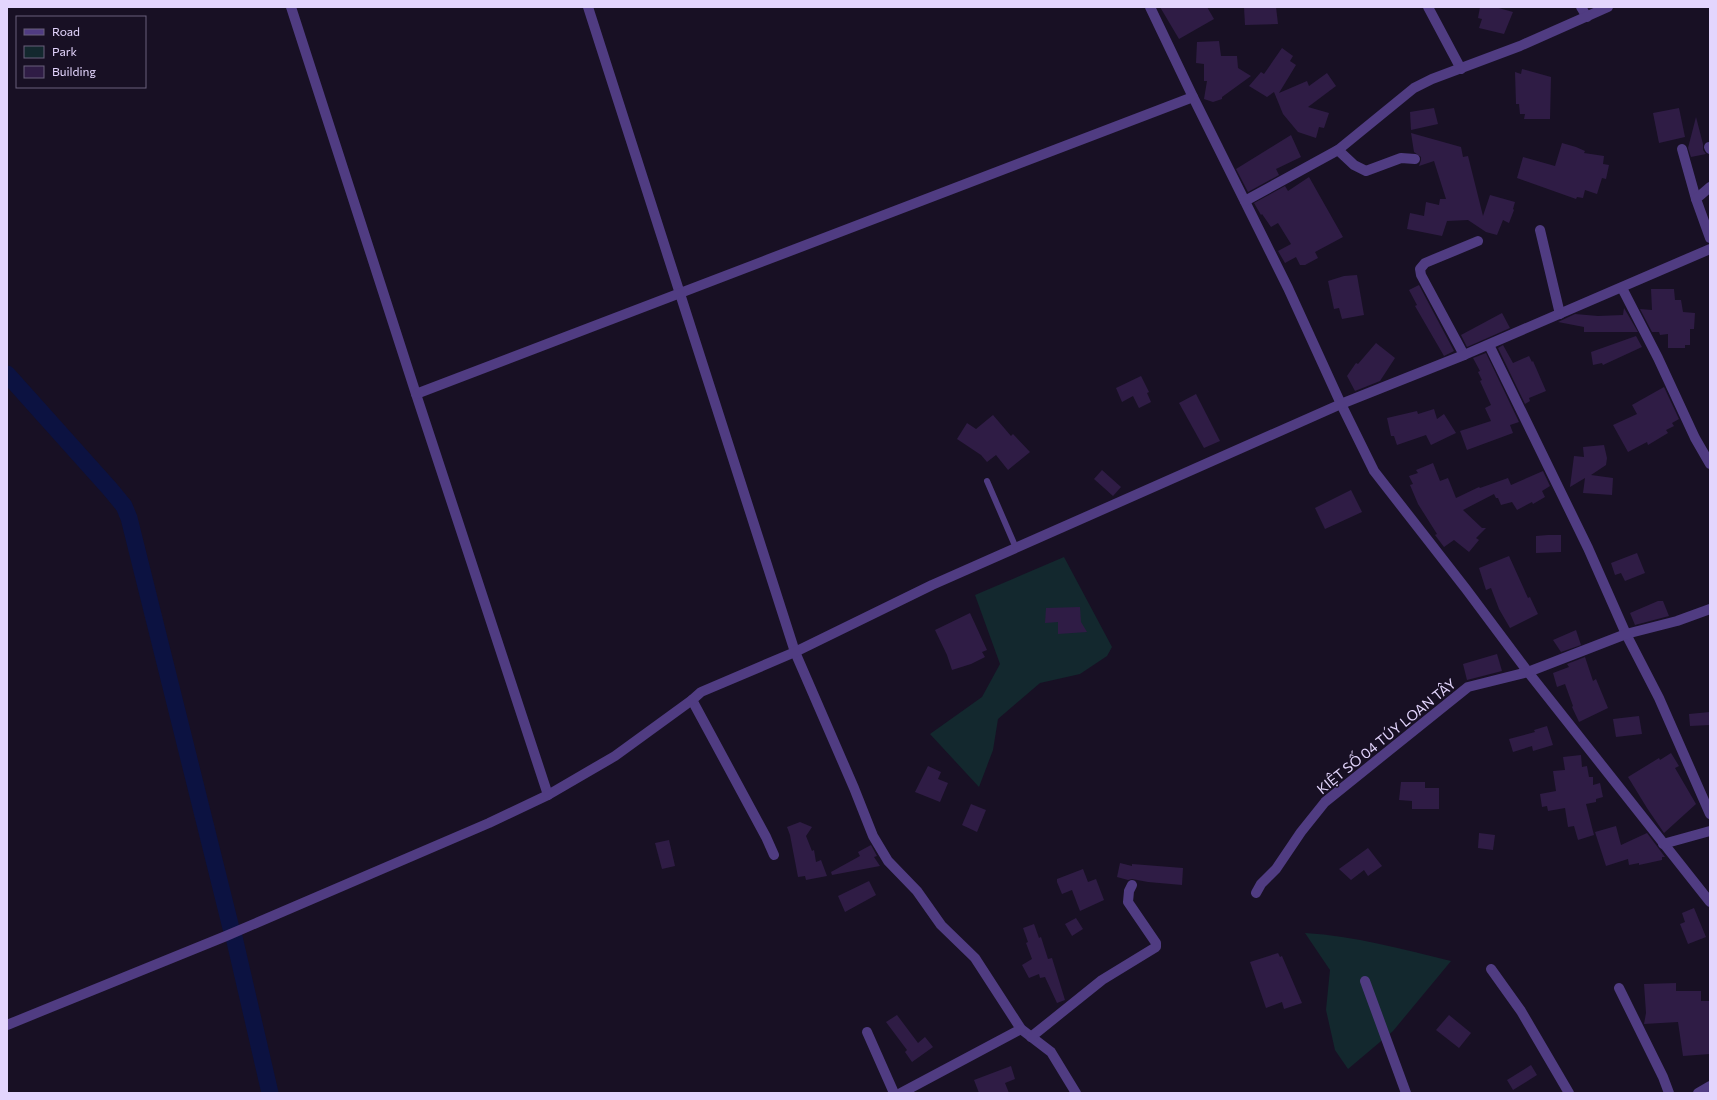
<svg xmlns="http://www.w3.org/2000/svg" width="1717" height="1100" viewBox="0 0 1717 1100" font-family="Commissioner,sans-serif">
<rect width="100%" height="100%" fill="#181024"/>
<!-- green -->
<g fill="#13282e">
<path d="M1064,557L1112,647L1107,656L1080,674L1040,683L998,719L993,750L979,787L930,734L982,697L1000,664L975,595Z"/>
<path d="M1305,933C1355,936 1402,949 1451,961L1393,1031L1348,1069L1335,1050L1326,1010L1330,970Z"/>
</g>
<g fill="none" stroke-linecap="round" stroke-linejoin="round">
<!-- canal -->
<g stroke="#0c1241" stroke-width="17">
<path d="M7,374L110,489L124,506L129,518L231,928"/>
<path d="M234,937L270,1093"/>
</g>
</g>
<!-- building -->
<g fill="#2f1c45">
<path d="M1160,7H1207L1214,19L1179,39Z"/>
<path d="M1244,7H1276L1278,24L1245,25Z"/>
<path d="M1480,7H1495L1513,12L1504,34L1479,28L1482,19L1478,18Z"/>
<path d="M1219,41L1221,56H1237L1238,68L1251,76L1222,97V99L1213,102L1204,99L1207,81H1204V64L1196,63L1197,42Z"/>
<path d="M1282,48L1293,56L1290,61L1296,65L1279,93L1307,81L1309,86L1327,73L1336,86L1308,107L1329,113L1324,128L1319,127L1316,138L1298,132L1283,114L1274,92L1267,97L1249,86L1261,72L1264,74Z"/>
<path d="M1522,69L1551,77L1550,119H1524L1525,114H1520L1519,104H1516L1515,72L1521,74Z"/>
<path d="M1434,108L1438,124L1411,130L1410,112Z"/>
<path d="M1679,108L1685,137L1659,143L1653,113Z"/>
<path d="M1696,117L1703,144V150L1706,154L1691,157L1688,148Z"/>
<path d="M1411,133L1461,147L1463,157L1468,156L1483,216L1490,195L1515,202L1513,209L1514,210L1509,223L1503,220L1497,235L1486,232L1468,220L1447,221L1442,236L1407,229L1410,213L1424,216L1426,202L1439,205L1440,199H1446L1434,161L1419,166L1421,160V157L1414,152Z"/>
<path d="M1291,135L1301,157L1276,169L1279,175L1248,192L1236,169Z"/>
<path d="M1562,143L1576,147L1585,151L1584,153L1604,156L1603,164L1609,165L1606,179L1602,178L1597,194L1585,190L1583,198L1577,197L1576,199L1517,178L1523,157L1555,166Z"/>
<path d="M1309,177L1343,237L1315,252L1318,258L1305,265H1300L1296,257L1285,263L1278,251L1291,244L1278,223L1271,227L1262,214L1261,215L1254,203L1285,186L1288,191Z"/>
<path d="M1357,275L1364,315L1342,319L1339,308L1334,309L1328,281L1344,276Z"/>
<path d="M1419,285L1454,351L1444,356L1415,306L1417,305L1409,290Z"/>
<path d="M1651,289H1674L1675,300H1681L1683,312L1695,313L1694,329H1690V345H1685V348H1668V334L1660,335L1659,332H1652L1640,309L1652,310Z"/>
<path d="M1624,308L1638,332H1584V327L1558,322L1575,314L1598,316L1623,315Z"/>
<path d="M1502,313L1510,328L1467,347L1461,335Z"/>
<path d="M1636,336L1642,347L1603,365L1602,363L1593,365L1591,352Z"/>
<path d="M1376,343L1395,358L1380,381L1355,391L1347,376L1356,363L1358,364Z"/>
<path d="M1503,345L1513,363L1529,356L1532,362L1533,361L1546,391L1529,398L1530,401L1525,404L1498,348Z"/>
<path d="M1486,353L1519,422L1510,425L1513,433L1467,450L1460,431L1491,421L1485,408L1491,405L1480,381L1482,380L1478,372L1480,371L1473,358Z"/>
<path d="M1141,376L1149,392L1147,393L1151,402L1139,408L1133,396L1122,402L1116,388Z"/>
<path d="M1664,387L1679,419L1672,423L1674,426L1666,430L1668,433L1648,445L1647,442L1628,452L1613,425L1637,414L1632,405Z"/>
<path d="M1196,394L1220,441L1204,448L1179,403Z"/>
<path d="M1434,409L1437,419L1444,414L1456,433L1431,445L1426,435L1397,445L1394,436H1391L1387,418L1417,411L1418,414Z"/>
<path d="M993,415L1011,436L1013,434L1030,452L1008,470L996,455L987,462L981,455L957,439L967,423L976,429Z"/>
<path d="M1604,445L1607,458L1606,465L1591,475L1613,478L1612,495L1583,493L1585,478L1570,487L1574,456L1584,457L1583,447Z"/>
<path d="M1433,463L1440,481L1448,478L1456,498L1479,487L1480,488L1508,478L1511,485L1543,471L1550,486L1542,491L1545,497L1533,504L1532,502L1517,510L1512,502L1501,505L1498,498H1496L1494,494L1463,510L1482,528H1486L1476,538L1479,540L1469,552L1454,540L1444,547L1435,535L1437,534L1418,504L1410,485L1413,484L1409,476L1418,473L1416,470Z"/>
<path d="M1102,470L1121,487L1113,496L1094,479Z"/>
<path d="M1351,490L1362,512L1325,529L1315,508Z"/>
<path d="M1548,535H1561V552L1536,553V536Z"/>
<path d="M1637,553L1645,573L1625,581L1621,573L1615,575L1611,563Z"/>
<path d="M1509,556L1528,598L1530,597L1538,614L1510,628L1499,609L1491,588L1486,590L1479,568Z"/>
<path d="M1658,601H1663L1669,616L1635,625L1630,613Z"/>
<path d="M1080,607L1081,622L1087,632L1058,634V622L1045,623L1046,608Z"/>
<path d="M970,613L987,650L982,652L985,657L971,664L952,670L947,655L935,630Z"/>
<path d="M1576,630L1581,645L1561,652L1553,640Z"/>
<path d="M1497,654L1502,671L1467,680L1463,664Z"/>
<path d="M1585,657L1593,681L1596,679L1608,708L1579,722L1572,707L1573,706L1565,684L1557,687L1553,673L1569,667L1567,664Z"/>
<path d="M1710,712V725L1690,726L1689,714Z"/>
<path d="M1639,716L1642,734L1616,737L1613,719Z"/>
<path d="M1547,726L1553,745L1533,751L1532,746L1513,752L1509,739L1535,732L1534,730Z"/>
<path d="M1671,753L1679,766L1675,768L1696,804L1664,833L1647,808L1628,777L1659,758L1660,760Z"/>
<path d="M1581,755L1582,767L1587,766L1589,777H1593V785L1600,783L1603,797L1596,799V802L1586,804L1594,835L1578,840L1574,826L1568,827L1565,808L1548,811L1547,806L1542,807L1540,794L1556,791L1553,771L1565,770L1563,757Z"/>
<path d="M928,766L941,772L938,779L948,783L940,802L915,792Z"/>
<path d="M1401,782H1425V788H1439V809H1412V801L1399,800Z"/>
<path d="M971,804L986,810L977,832L962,825Z"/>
<path d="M800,822L812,827L806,836L812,851L814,850L816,862L821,860L827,876L806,880L805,876L798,877L790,835L787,827Z"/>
<path d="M1616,826L1621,845L1647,833L1665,857H1662V860L1639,865V863L1629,865L1628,859L1606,866L1595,832Z"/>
<path d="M1479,833L1495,835L1493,850L1478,848Z"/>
<path d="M669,840L675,866L662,869L655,843Z"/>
<path d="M871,845L877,856L874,857L880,866L832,875L831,872L860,856L858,852Z"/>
<path d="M1368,848L1382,866L1368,876L1364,870L1351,880L1339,869Z"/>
<path d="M1120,863L1132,866V864L1183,868L1182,885L1148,882L1132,879L1128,880L1117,877Z"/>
<path d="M1083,869L1088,882L1096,879L1104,900L1080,911L1072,890L1062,894L1057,882V879Z"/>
<path d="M869,881L876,895L845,912L838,896Z"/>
<path d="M1694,908L1706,937L1688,944L1680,924L1685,922L1682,913Z"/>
<path d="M1076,918L1083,929L1072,936L1065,924Z"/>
<path d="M1034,924L1039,938L1041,937L1048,959L1052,958L1065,1000L1057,1003L1045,977L1040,978L1039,974L1029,978L1022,965L1032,959L1026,943L1028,942L1023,928Z"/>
<path d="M1278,953L1280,957L1282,956L1302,1003L1284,1009L1282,1002L1266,1008L1250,962Z"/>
<path d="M1676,983V991H1701V1001H1710V1054L1683,1056L1678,1022L1644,1024L1646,1013L1644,984Z"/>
<path d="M897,1015L918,1043L925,1037L933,1047L912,1062L905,1052L907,1050L886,1022Z"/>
<path d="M1449,1015L1471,1033L1459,1048L1436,1030Z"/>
<path d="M1531,1065L1537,1075L1513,1090L1507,1080Z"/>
<path d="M1011,1066L1015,1079L1005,1083L1009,1093H979L974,1080Z"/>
</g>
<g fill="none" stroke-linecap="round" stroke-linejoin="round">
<!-- service -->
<path stroke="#503c82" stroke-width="6" d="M987,481L1016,548"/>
<!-- minor -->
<g stroke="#503c82" stroke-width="10">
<path d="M291,7L416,394L548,795"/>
<path d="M588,7L795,652L854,788L873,836L888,861L917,891L941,925L975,958L1021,1029L1051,1052L1076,1093"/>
<path d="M1150,7L1193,97L1288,288L1341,404L1374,471L1466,589L1528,672L1710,902"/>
<path d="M1428,7L1461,69"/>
<path d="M1581,7L1587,17"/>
<path d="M1709,147L1710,149"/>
<path d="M1682,149L1696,199"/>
<path d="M1338,150L1354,165L1366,171L1401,158L1415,159"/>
<path d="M1710,187L1696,199L1710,238"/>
<path d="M1245,201L1338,150L1414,88L1432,79L1520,46L1608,7"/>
<path d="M1540,230L1560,314"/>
<path d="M1622,288L1658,358L1695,438L1710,464"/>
<path d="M1489,345L1588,548L1626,634L1659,698L1710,814"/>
<path d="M1464,355L1421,275L1420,269L1425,263L1478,241"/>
<path d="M416,394L1193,97"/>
<path d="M692,700L766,837L774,855"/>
<path d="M1663,844L1710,831"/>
<path d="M1256,893L1261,884L1276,869L1301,832L1325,802L1468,687L1528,672L1626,634L1677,621L1710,609"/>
<path d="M1491,969L1521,1011L1569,1093"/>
<path d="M1365,981L1406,1093"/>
<path d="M1619,988L1663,1077L1669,1093"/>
<path d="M7,1025L226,936L489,823L548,795L615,756L692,700L701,692L795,652L932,585L1341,404L1464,355L1710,249"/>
<path d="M867,1032L894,1093"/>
<path d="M1031,1037L1102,980L1156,947V943L1128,902L1129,891L1132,885"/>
<path d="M901,1093L1021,1029"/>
<path d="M1698,1093L1710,1086"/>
</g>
</g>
<g text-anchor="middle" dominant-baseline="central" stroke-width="3" stroke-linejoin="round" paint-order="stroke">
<!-- street labels -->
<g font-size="14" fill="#e3d5fd" stroke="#181024">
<text transform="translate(1386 736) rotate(-39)">KIỆT SỐ 04 TÚY LOAN TÂY</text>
</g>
</g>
<!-- border -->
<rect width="1717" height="1100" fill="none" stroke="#e3d5fd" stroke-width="16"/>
<!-- legend -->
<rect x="16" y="16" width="130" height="72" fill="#181024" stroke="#695f7b"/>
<rect x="24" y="29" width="20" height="6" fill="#503c82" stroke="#695f7b"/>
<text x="52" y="36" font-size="12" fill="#e3d5fd">Road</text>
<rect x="24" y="46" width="20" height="12" fill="#13282e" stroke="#695f7b"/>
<text x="52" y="56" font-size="12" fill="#e3d5fd">Park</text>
<rect x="24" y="66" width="20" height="12" fill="#2f1c45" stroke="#695f7b"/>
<text x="52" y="76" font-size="12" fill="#e3d5fd">Building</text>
</svg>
